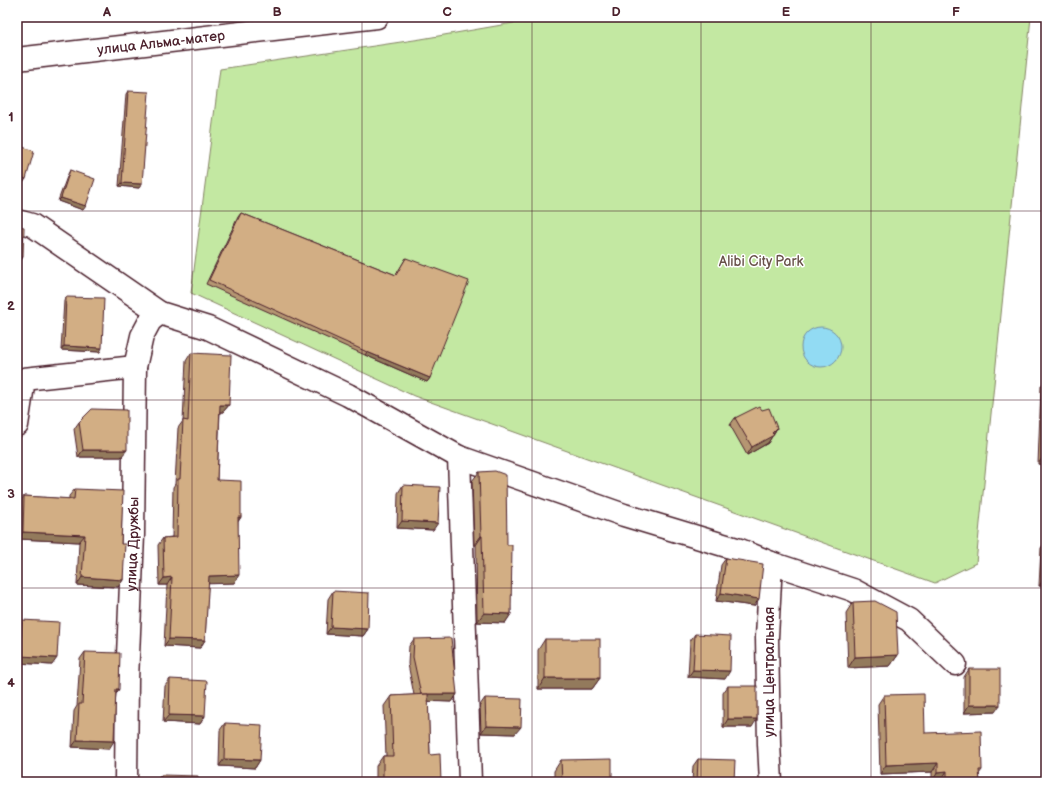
<svg xmlns="http://www.w3.org/2000/svg" width="1063" height="799" viewBox="0 0 1063 799" font-family="'Balsamiq Sans',sans-serif">
<rect width="100%" height="100%" fill="#fff"/>
<filter id="ink" filterUnits="userSpaceOnUse"><feTurbulence type="fractalNoise" baseFrequency=".025" numOctaves="2"/><feDisplacementMap in="SourceGraphic" scale="8" xChannelSelector="R" yChannelSelector="G"/><feConvolveMatrix kernelMatrix="1 2 1 2 8 2 1 2 1" color-interpolation-filters="sRGB"/></filter>
<g filter="url(#ink)">
<!-- green -->
<path fill="#c3e8a2" stroke="#868466" d="M548,17H1031L976,563L935,583L414,396L191,293L220,69L421,39Z"/>
<!-- water -->
<circle fill="#92dbf3" stroke="#7590a3" cx="821" cy="347" r="20"/>
<g fill="none" stroke-linecap="round" stroke-linejoin="round">
<!-- street casing -->
<g stroke="#4a1f2b" stroke-width="25">
<g id="street">
<path d="M17,221L32,225L160,313L208,328L348,395L459,457L624,515L740,550L771,563L853,590L909,620L955,664"/>
<path d="M17,425L24,379L135,367"/>
<path d="M459,457L470,782"/>
<path id="s1" d="M126,782L127,680L133,535L135,367L142,336L150,321L160,313"/>
<path d="M771,782L769,744L767,637L771,563"/>
</g>
</g>
<!-- secondary casing -->
<g stroke="#4a1f2b" stroke-width="25">
<g id="secondary">
<path id="s2" d="M17,59L377,17"/>
</g>
</g>
<!-- street -->
<use href="#street" stroke="#fff" stroke-width="22"/>
<!-- secondary -->
<use href="#secondary" stroke="#fff" stroke-width="22"/>
</g>
<!-- wall -->
<g fill="#b59672" stroke="#4a1f2b">
<path d="M128,91L139,188L119,186L126,94Z"/>
<path d="M70,170L83,210L58,201L68,174Z"/>
<path d="M241,213L396,275L406,258L430,378L427,382L365,355L206,284L238,217Z"/>
<path d="M66,297L100,352L61,350L64,301Z"/>
<path d="M191,353L229,405L223,412H220L217,480L241,517L238,522L234,583H208L205,640L200,648L164,646L167,585H159L158,545L163,538L172,537L173,487L175,484L178,428L183,421L186,361Z"/>
<path d="M1046,379V465L1038,464L1041,386Z"/>
<path d="M762,410L777,428L768,443L747,455L730,425L735,418Z"/>
<path d="M79,422L121,457H78L74,429Z"/>
<path d="M479,472L507,545L511,614L505,623L477,622L476,545H474L472,481Z"/>
<path d="M403,485L433,530L397,528L398,493Z"/>
<path d="M75,489L121,544L123,580L118,587L77,585L79,542L18,539L19,503L24,496L69,499V496Z"/>
<path d="M1046,541V586H1039L1041,548Z"/>
<path d="M726,558L754,606L716,601L721,565Z"/>
<path d="M333,591L368,629L363,636L326,634L328,599Z"/>
<path d="M853,602L898,655L890,666L848,668L846,613Z"/>
<path d="M22,620L52,665L17,663V628Z"/>
<path d="M695,634L725,679L688,677L690,641Z"/>
<path d="M414,639L457,694L452,702L428,701L430,755L441,782H376V766L383,756H386L384,706L391,696L414,695L408,664L409,646Z"/>
<path d="M545,639L600,678L592,689H538V650Z"/>
<path d="M85,652L119,689L116,694L109,749L72,747L74,711L77,706L80,659Z"/>
<path d="M969,669L995,712L964,713V677Z"/>
<path d="M170,679L205,716L200,724L163,722L165,686Z"/>
<path d="M1046,679V717H1044Z"/>
<path d="M728,686L752,727H723V693Z"/>
<path d="M884,695L925,733L982,770L979,774L980,782H941V780L932,781V772L880,774L878,704Z"/>
<path d="M485,698L515,734L481,733L480,705Z"/>
<path d="M225,723L260,760L255,768L219,766L220,730Z"/>
<path d="M698,759L734,782H692L693,766Z"/>
<path d="M561,760L612,782H554V771Z"/>
<path d="M161,775L198,782H157V780Z"/>
</g>
<!-- shaded-wall -->
<g fill="#937a5c" stroke="#4a1f2b">
<path d="M17,176L26,179L23,183L17,181Z"/>
<path d="M122,183L142,184L139,188L119,186Z"/>
<path d="M61,198L86,206L83,210L58,201Z"/>
<path d="M17,257H23L18,265H17Z"/>
<path d="M64,346L102,348L100,352L61,350Z"/>
<path d="M367,352L430,378L427,382L365,355Z"/>
<path d="M220,405H229L223,412H215Z"/>
<path d="M777,428L768,443L747,455L752,447Z"/>
<path d="M83,450H127L121,457H78Z"/>
<path d="M1045,454H1046V465L1038,464Z"/>
<path d="M238,517H241L236,524Z"/>
<path d="M402,521L438,523L433,530L397,528Z"/>
<path d="M23,532L85,535L79,542L18,539Z"/>
<path d="M481,536H482L476,545H474Z"/>
<path d="M239,575L234,583L203,584L209,576Z"/>
<path d="M82,577L123,580L118,587L77,585Z"/>
<path d="M172,577L167,585H159L164,578Z"/>
<path d="M1044,579H1046V586H1039Z"/>
<path d="M721,593L759,599L754,606L716,601Z"/>
<path d="M484,613L511,614L505,623L477,622Z"/>
<path d="M331,627L368,629L363,636L326,634Z"/>
<path d="M169,639L205,640L200,648L164,646Z"/>
<path d="M898,655L890,666L848,668L855,657Z"/>
<path d="M20,656L57,658L52,665L17,663V661Z"/>
<path d="M693,670L730,671L725,679L688,677Z"/>
<path d="M545,678H600L592,689H538Z"/>
<path d="M116,689H119L114,696Z"/>
<path d="M421,694H457L452,702L416,701Z"/>
<path d="M969,705H1000L995,712L964,713Z"/>
<path d="M169,715L205,716L200,724L163,722Z"/>
<path d="M728,719H757L752,727H723Z"/>
<path d="M486,726L521,727L515,734L481,733Z"/>
<path d="M77,740L114,741L109,749L72,747Z"/>
<path d="M224,759L260,760L255,768L219,766Z"/>
<path d="M938,763L932,772L880,774L886,765Z"/>
<path d="M947,771L941,780L932,781L938,772Z"/>
</g>
<!-- building -->
<g fill="#d2ae84" stroke="#4a1f2b">
<path d="M128,91L149,92L142,184L122,183Z"/>
<path d="M17,145L34,151L26,179L17,176Z"/>
<path d="M70,170L95,179L86,206L61,198Z"/>
<path d="M241,213L396,275L406,258L469,281L430,378L367,352L209,280Z"/>
<path d="M17,225L19,226L24,227L23,257H17Z"/>
<path d="M66,297L104,298L102,348L64,346Z"/>
<path d="M191,353L231,355L229,405H220L217,480L241,481V517H238L239,575L209,576L205,640L169,639L172,577L164,578L163,538L177,537L178,479H180L183,420L188,421Z"/>
<path d="M759,406L762,410L769,408L777,428L772,433L774,435L752,447L735,418Z"/>
<path d="M92,409L127,410V450H83L79,422Z"/>
<path d="M1046,438V454H1045Z"/>
<path d="M495,471L506,475L507,545H512L511,614L484,613L482,536H481L479,472Z"/>
<path d="M403,485L440,487L438,523L402,521Z"/>
<path d="M75,489L123,491L121,544H125L123,580L82,577L85,535L23,532L24,496L74,499Z"/>
<path d="M1046,541V579H1044Z"/>
<path d="M726,558L763,564L759,599L721,593Z"/>
<path d="M333,591L369,593L368,629L331,627Z"/>
<path d="M875,601L896,612L898,655L855,657L853,602Z"/>
<path d="M22,620L59,622L57,658L20,656Z"/>
<path d="M695,634L731,636L730,671L693,670Z"/>
<path d="M451,638L457,694H421L413,657L414,639Z"/>
<rect x="545" y="639" width="55" height="39"/>
<path d="M85,652L120,653L119,689H116L114,741L77,740L79,704H82Z"/>
<rect x="969" y="669" width="31" height="36"/>
<path d="M170,679L207,681L205,716L169,715Z"/>
<rect x="728" y="686" width="29" height="33"/>
<path d="M428,694L430,755L440,754L441,782H383V756H393L391,696Z"/>
<path d="M924,694L925,733L981,731L982,770H979L980,782H947V771L938,772V763L886,765L884,695Z"/>
<path d="M485,698L522,699L521,727L486,726Z"/>
<path d="M225,723L262,725L260,760L224,759Z"/>
<path d="M612,759V782H562L561,760Z"/>
<path d="M698,759L735,760L734,782H697Z"/>
<path d="M161,775L198,776V782H161Z"/>
<path d="M834,779V782H801Z"/>
</g>
</g>
<!-- grid -->
<path fill="none" stroke="#4a1f2b" stroke-width="1" stroke-opacity="0.55" d="M192,17V782M362,17V782M532,17V782M701,17V782M871,17V782M17,211H1046M17,400H1046M17,588H1046"/>
<g text-anchor="middle" dominant-baseline="central" stroke-width="3" stroke-linejoin="round" paint-order="stroke">
<!-- street labels -->
<g font-size="14" fill="#4a1f2b" stroke="#fff">
<text stroke="none"><textPath href="#s2" startOffset="145">улица Альма-матер</textPath></text>
<text stroke="none"><textPath href="#s1" startOffset="238">улица Дружбы</textPath></text>
<text transform="translate(769 672) rotate(-90)">улица Центральная</text>
</g>
<!-- park labels -->
<g font-size="14" fill="#685149" stroke="#fff">
<text x="761" y="261">Alibi City Park</text>
</g>
</g>
<!-- margin -->
<rect width="1063" height="799" fill="none" stroke="#fff" stroke-width="44"/>
<rect x="22" y="22" width="1019" height="755" fill="none" stroke="#4a1f2b" stroke-width="1.5"/>
<g font-size="13" text-anchor="middle" font-weight="bold" fill="#4a1f2b">
<text x="107" y="16">A</text>
<text x="277" y="16">B</text>
<text x="447" y="16">C</text>
<text x="616" y="16">D</text>
<text x="786" y="16">E</text>
<text x="956" y="16">F</text>
<text x="11" y="121">1</text>
<text x="11" y="310">2</text>
<text x="11" y="498">3</text>
<text x="11" y="687">4</text>
</g>
</svg>
